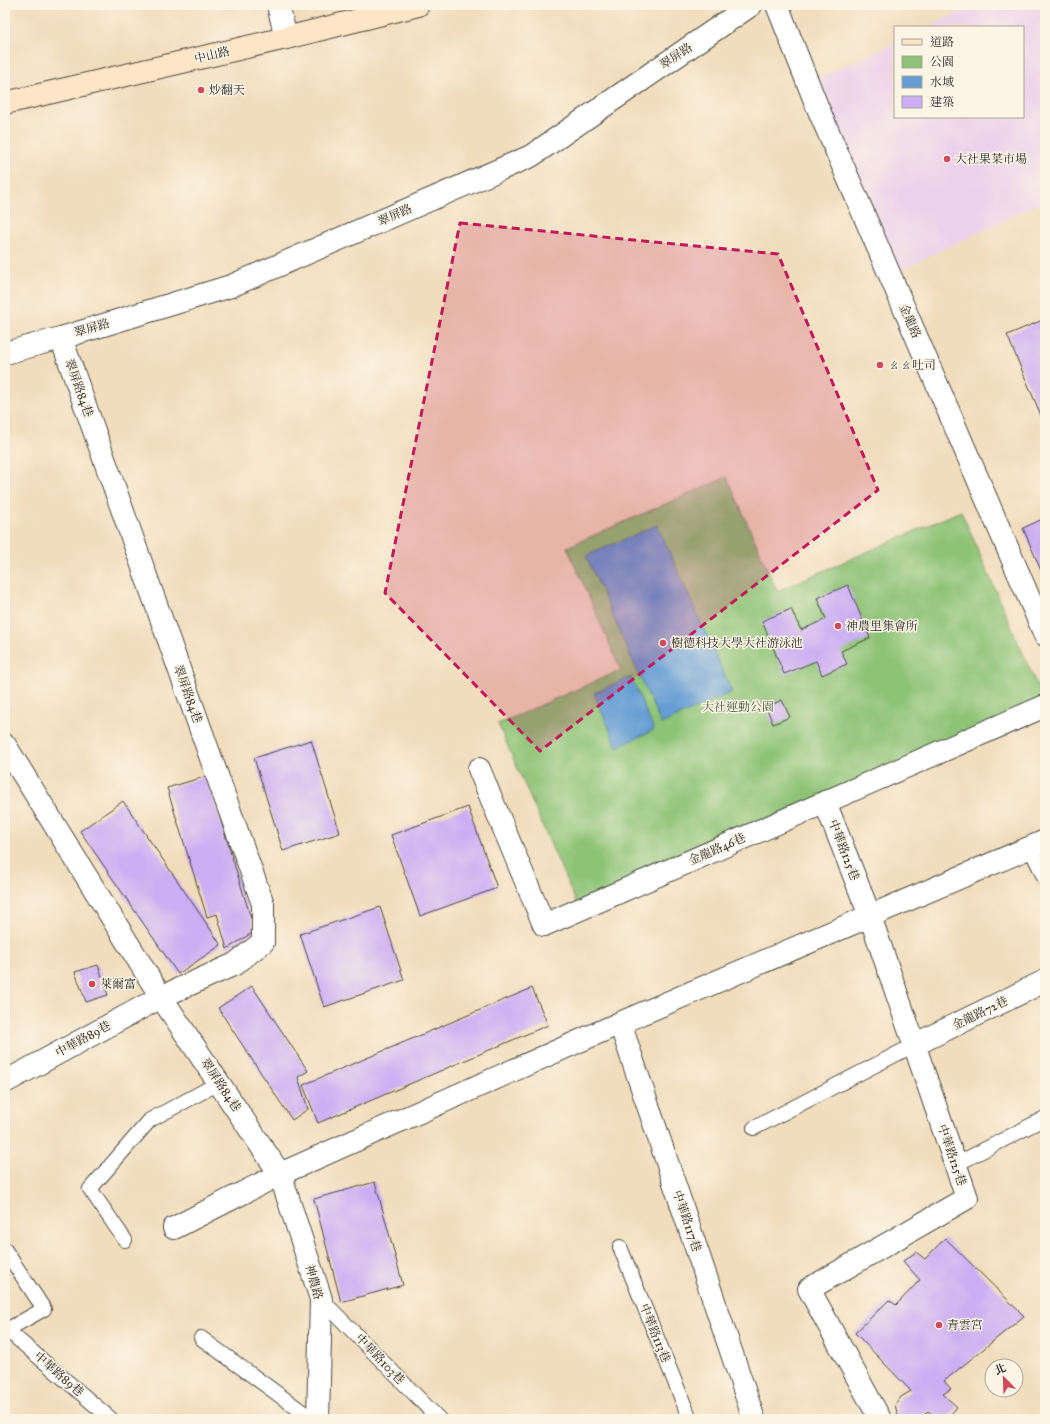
<svg xmlns="http://www.w3.org/2000/svg" width="1050" height="1424" viewBox="0 0 1050 1424" font-family="'IM FELL Great Primer','Noto Serif TC',serif">
<rect width="100%" height="100%" fill="#fcf5e5"/>
<filter id="ink" filterUnits="userSpaceOnUse"><feTurbulence type="fractalNoise" baseFrequency=".025" numOctaves="2"/><feDisplacementMap in="SourceGraphic" scale="8" xChannelSelector="R" yChannelSelector="G"/><feConvolveMatrix kernelMatrix="1 2 1 2 8 2 1 2 1" color-interpolation-filters="sRGB"/></filter>
<filter id="wash" filterUnits="userSpaceOnUse"><feTurbulence type="fractalNoise" baseFrequency=".012" numOctaves="4" result="noise"/><feDisplacementMap in="SourceGraphic" scale="16" xChannelSelector="R" yChannelSelector="G"/><feGaussianBlur stdDeviation="0.9" result="paint"/><feColorMatrix in="noise" values="0 0 0 0 0 0 0 0 0 0 0 0 0 0 0 0 0 1.4 0 .05"/><feComposite in="paint" operator="in"/></filter>
<g filter="url(#wash)">
<rect width="100%" height="100%" fill="#f1dcbb"/>
<!-- built -->
<path fill="#ebd1eb" d="M975,5H1045V200L897,272L815,80L895,43V117H1023V27H928Z"/>
<!-- green -->
<path fill="#8dc376" stroke="#5c7750" d="M727,477L777,591L961,511L1045,704L579,909L498,724L621,670L567,547Z"/>
<!-- water -->
<g fill="#669ed4" stroke="#486480">
<path d="M657,525L732,692L661,724L586,556Z"/>
<path d="M631,677L654,730L617,747L594,693Z"/>
</g>
<g id="blocks">
<!-- building -->
<g fill="#cbaef3">
<path d="M1045,319V425L1007,335Z"/>
<path d="M1045,518V580L1023,528Z"/>
<path d="M848,585L870,638L841,651L847,664L822,675L816,661L784,674L762,621L791,609L801,630L826,619L817,598Z"/>
<path d="M782,700L790,717L773,724L766,707Z"/>
<path d="M311,740L340,833L283,851L254,758Z"/>
<path d="M207,776L255,931L227,949L217,914L207,917L167,788Z"/>
<path d="M123,801L221,945L178,974L80,831Z"/>
<path d="M468,807L497,888L420,916L391,835Z"/>
<path d="M380,907L404,980L324,1007L300,934Z"/>
<path d="M98,965L108,995L86,1002L75,972Z"/>
<path d="M252,986L308,1071L298,1077L308,1109L292,1120L218,1008Z"/>
<path d="M532,988L548,1025L318,1123L303,1085Z"/>
<path d="M375,1182L403,1285L341,1302L314,1199Z"/>
<path d="M945,1238L1024,1316L944,1381L951,1389L943,1394L957,1407L947,1419H937L928,1411L920,1419H899L895,1405L901,1397L911,1391L855,1333L889,1300L896,1305L920,1280L903,1261L916,1252L925,1259Z"/>
</g>
</g>
</g>
<g filter="url(#ink)">
<use href="#blocks" fill-opacity="0" stroke="#494641" stroke-width="1"/>
<g fill="none" stroke-linecap="round" stroke-linejoin="round">
<!-- lane casing -->
<g stroke="#494641" stroke-width="16">
<g id="lane">
<path d="M1030,847L1045,879"/>
<path d="M754,1128L914,1045"/>
<path d="M955,1165L1045,1118"/>
<path d="M125,1240L90,1189L150,1120L219,1083"/>
<path d="M620,1247L690,1419"/>
<path d="M5,1250L44,1309L5,1331"/>
<path d="M321,1299L439,1419"/>
<path d="M7,1330L111,1419"/>
<path d="M201,1338L312,1419"/>
</g>
</g>
<!-- street casing -->
<g stroke="#494641" stroke-width="24">
<g id="street">
<path d="M278,5L286,38"/>
<path d="M777,5L817,106L1045,635"/>
<path d="M5,353L61,338L231,286L531,156L751,5"/>
<path d="M5,745L161,997L280,1174L321,1299L318,1419"/>
<path d="M479,769L544,925L1045,706"/>
<path d="M825,802L870,916L967,1198L809,1289L880,1419"/>
<path d="M620,1023L754,1419"/>
<path d="M914,1045L1045,981"/>
<path d="M5,1082L161,997L235,964L263,942V904L61,338"/>
<path d="M174,1228L280,1174L620,1023L1045,841"/>
</g>
</g>
<!-- secondary casing -->
<g stroke="#494641" stroke-width="24">
<path id="secondary" d="M5,103L286,38L418,5"/>
</g>
<!-- lane -->
<use href="#lane" stroke="#fff" stroke-width="14"/>
<!-- street -->
<use href="#street" stroke="#fff" stroke-width="22"/>
<!-- secondary -->
<use href="#secondary" stroke="#fde5c5" stroke-width="22"/>
</g>
</g>
<!-- marked area -->
<path fill="#c2185b" fill-opacity="0.2" stroke="#c2185b" stroke-width="3" stroke-dasharray="8 5" stroke-linejoin="round" d="M460,223L778,254L878,490L540,751L385,593Z"/>
<!-- markers -->
<g fill="#d1495b" stroke="#fcf5e5" stroke-width="1.5">
<circle cx="201" cy="90" r="4"/>
<circle cx="947" cy="159" r="4"/>
<circle cx="880" cy="365" r="4"/>
<circle cx="838" cy="626" r="4"/>
<circle cx="663" cy="643" r="4"/>
<circle cx="92" cy="984" r="4"/>
<circle cx="939" cy="1325" r="4"/>
</g>
<g text-anchor="middle" dominant-baseline="central" stroke-width="3" stroke-linejoin="round" paint-order="stroke">
<!-- street labels -->
<g font-size="12" fill="#2b2b2b" stroke="#fcf5e5">
<text transform="translate(212 55) rotate(-13)">中山路</text>
<text transform="translate(676 56) rotate(-34)">翠屏路</text>
<text transform="translate(395 215) rotate(-24)">翠屏路</text>
<text transform="translate(910 321) rotate(67)">金龍路</text>
<text transform="translate(92 328) rotate(-17)">翠屏路</text>
<text transform="translate(79 388) rotate(70)">翠屏路84巷</text>
<text transform="translate(188 694) rotate(70)">翠屏路84巷</text>
<text transform="translate(717 849) rotate(-24)">金龍路46巷</text>
<text transform="translate(844 850) rotate(69)">中華路125巷</text>
<text transform="translate(980 1013) rotate(-26)">金龍路72巷</text>
<text transform="translate(83 1039) rotate(-29)">中華路89巷</text>
<text transform="translate(221 1085) rotate(56)">翠屏路84巷</text>
<text transform="translate(952 1155) rotate(71)">中華路125巷</text>
<text transform="translate(687 1221) rotate(71)">中華路117巷</text>
<text transform="translate(314 1282) rotate(75)">神農路</text>
<text transform="translate(655 1333) rotate(68)">中華路113巷</text>
<text transform="translate(380 1359) rotate(46)">中華路103巷</text>
<text transform="translate(59 1374) rotate(41)">中華路89巷</text>
</g>
<!-- poi labels -->
<g font-size="12" fill="#2b2b2b" stroke="#fcf5e5" text-anchor="start">
<text x="209" y="90">炒翻天</text>
<text x="955" y="159">大社果菜市場</text>
<text x="888" y="365">ㄠㄠ吐司</text>
<text x="846" y="626">神農里集會所</text>
<text x="671" y="643">樹德科技大學大社游泳池</text>
<text x="100" y="984">萊爾富</text>
<text x="947" y="1325">青雲宮</text>
</g>
<!-- park labels -->
<g font-size="12" fill="#485942" stroke="#fcf5e5">
<text x="738" y="707">大社運動公園</text>
</g>
</g>
<!-- margin -->
<rect width="1050" height="1424" fill="none" stroke="#fcf5e5" stroke-width="20"/>
<!-- legend -->
<rect x="894" y="26" width="130" height="92" fill="#fcf5e5" stroke="#a8a49b"/>
<rect x="902" y="39" width="20" height="6" fill="#fde5c5" stroke="#a8a49b"/>
<text x="930" y="46" font-size="12" fill="#2b2b2b">道路</text>
<rect x="902" y="56" width="20" height="12" fill="#8dc376" stroke="#a8a49b"/>
<text x="930" y="66" font-size="12" fill="#2b2b2b">公園</text>
<rect x="902" y="76" width="20" height="12" fill="#669ed4" stroke="#a8a49b"/>
<text x="930" y="86" font-size="12" fill="#2b2b2b">水域</text>
<rect x="902" y="96" width="20" height="12" fill="#cbaef3" stroke="#a8a49b"/>
<text x="930" y="106" font-size="12" fill="#2b2b2b">建築</text>
<!-- north arrow -->
<g transform="translate(1004 1378) rotate(337)"><circle r="19" fill="#fcf5e5" stroke="#a8a49b"/>
<path d="M0-3L7 15L0 10L-7 15Z" fill="#d1495b"/>
<text y="-6" font-size="11" font-weight="bold" text-anchor="middle" fill="#2b2b2b">北</text>
</g>
</svg>
